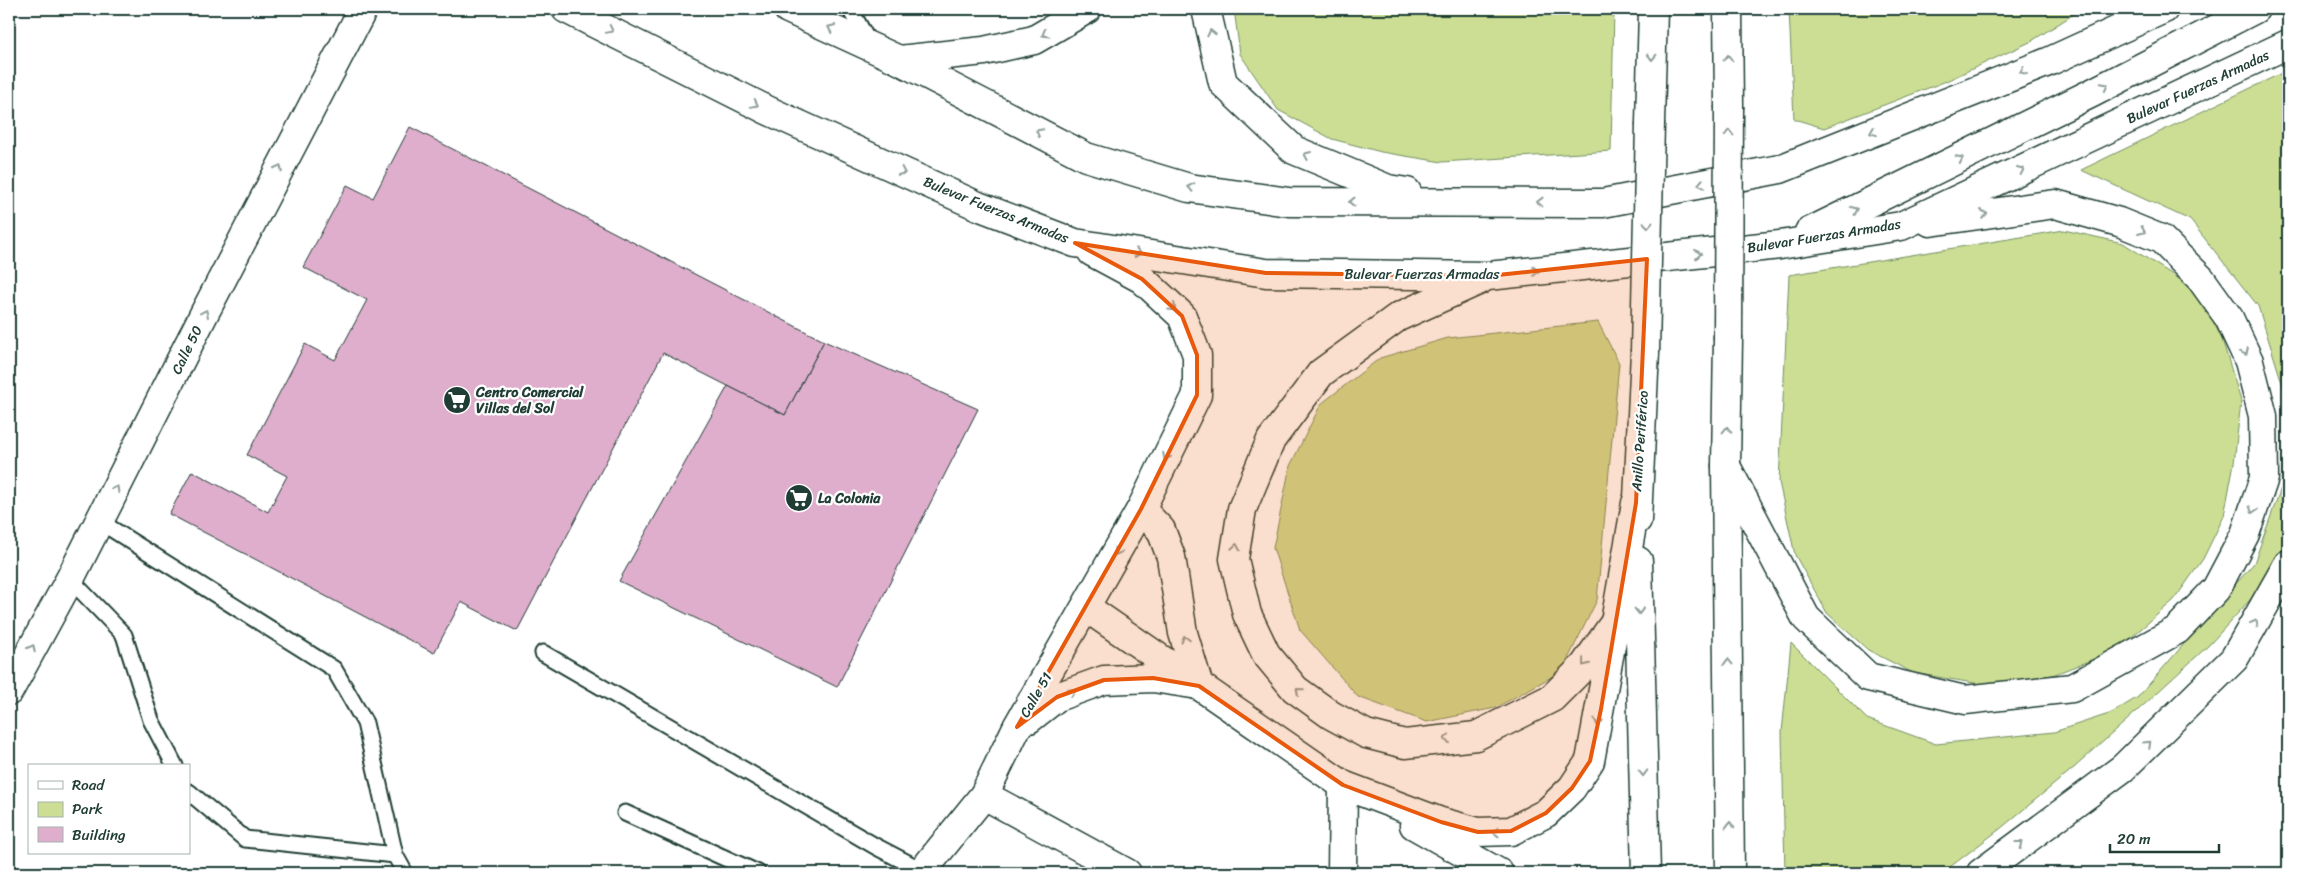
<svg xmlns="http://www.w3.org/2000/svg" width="2297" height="882" viewBox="0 0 2297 882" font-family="Sriracha,sans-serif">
<rect width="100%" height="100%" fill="#fff"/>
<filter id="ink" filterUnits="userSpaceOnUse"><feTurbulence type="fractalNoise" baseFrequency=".02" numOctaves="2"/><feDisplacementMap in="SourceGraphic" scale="10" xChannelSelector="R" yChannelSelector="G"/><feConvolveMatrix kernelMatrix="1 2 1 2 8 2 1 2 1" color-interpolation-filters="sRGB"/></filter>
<g filter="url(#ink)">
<!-- green -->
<g fill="#cbde93" stroke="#758e64">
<path d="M1234,9H1614L1611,151L1442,162L1381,152L1332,139L1278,110L1240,54Z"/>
<path d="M1789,9H2082L2030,42L1944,82L1824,128L1794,119Z"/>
<path d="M2288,70V402L2258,306L2190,220L2081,170Z"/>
<path d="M2064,230L2123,243L2198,291L2222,339L2241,401L2234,463L2224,516L2203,559L2174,600L2117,650L2050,676L1986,685L1913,673L1868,650L1827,613L1795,555L1779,482L1789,275Z"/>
<path d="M1598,322L1619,363L1597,600L1562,671L1495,708L1427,722L1358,697L1300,630L1273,548L1290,466L1321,404L1380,358L1448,338Z"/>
<path d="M2288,416V536L2270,578L2209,645L2146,703L2075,767L2000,829L1942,873H1785L1782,732L1791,643L1867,719L1936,744L2054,732L2112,713L2138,697L2254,563L2282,485Z"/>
</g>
<!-- building -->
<g fill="#dfaecd" stroke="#1f3d34">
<path d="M410,127L824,341L785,415L663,353L517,631L461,602L434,653L169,514L192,471L268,512L287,476L247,455L305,344L335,360L367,300L303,267L347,185L373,198Z"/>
<path d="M824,341L978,409L837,687L619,581L728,386L785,415Z"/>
</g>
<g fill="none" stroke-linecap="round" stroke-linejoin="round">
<!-- lane casing -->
<g stroke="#1f3d34" stroke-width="19">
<g id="lane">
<path d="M850,9L869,43"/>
<path d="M99,521L334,669L365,723L395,855L405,873"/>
<path d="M70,579L124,635L151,720L175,766"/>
<path d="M543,653L875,846L923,871"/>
<path d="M189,792L245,839L395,855"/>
<path d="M625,813L758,873"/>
</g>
</g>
<!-- street casing -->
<g stroke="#1f3d34" stroke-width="31">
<g id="street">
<path d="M984,795L1127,873"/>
<path d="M1342,873L1343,785"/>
</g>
</g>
<!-- secondary casing -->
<g stroke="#1f3d34" stroke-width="31">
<g id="secondary">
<path d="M1087,608L1343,785"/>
<path d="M9,691L70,579L204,314L363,9"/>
<path d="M1029,719L1057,697L1104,680L1153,678L1192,684"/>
<path d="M921,873L984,795L1017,727L1141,509L1161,530L1171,557L1183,633L1199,686"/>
</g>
</g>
<!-- highway casing -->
<g stroke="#1f3d34" stroke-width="31">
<g id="highway">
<path d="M566,9L767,110L978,206L1075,243L1266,273L1488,276L1780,245L1901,226L2288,44"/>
<path d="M788,9L899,60L1086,157L1189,188L1289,202L1603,203L1780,169L2048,62L2164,9"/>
<path d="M1206,9L1223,83L1294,150L1388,189L1407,192"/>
<path d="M1728,9L1729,106"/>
<path d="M899,60L984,51L1034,40L1087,9"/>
<path d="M1650,123L1653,9"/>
<path d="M1809,232L2092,93L2255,9"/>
<path d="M1092,252L1142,279L1182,316L1197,355V395L1141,509"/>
<path d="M1480,280L1398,317L1321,373L1271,440L1242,509L1234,559L1247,614L1266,654L1295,689L1331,715L1366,734L1405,744L1476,736L1552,698L1584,666L1615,622L1636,503"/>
<path d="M1728,339L1726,466L1730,873"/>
<path d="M1726,466L1806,618L1868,677L1965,700L2072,688L2177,630L2216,589L2245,534L2264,478L2263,416L2249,361L2229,318L2201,279L2161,239L2119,222L2055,204L1930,222"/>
<path d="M1637,520L1645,352"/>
<path d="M1638,561L1646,873"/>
<path d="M1343,785L1441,822L1478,832L1511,831L1546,813L1572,788L1590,761L1614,629"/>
<path d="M1414,825L1499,873"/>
<path d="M1981,873L2123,768L2234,659L2288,564"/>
</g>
</g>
<!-- lane -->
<use href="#lane" stroke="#fff" stroke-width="15"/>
<!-- street -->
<use href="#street" stroke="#fff" stroke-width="28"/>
<!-- secondary -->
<use href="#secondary" stroke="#fff" stroke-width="28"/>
<!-- highway -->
<use href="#highway" stroke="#fff" stroke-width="28"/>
<!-- highway-bridge casing -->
<g stroke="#1f3d34" stroke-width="31" stroke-linecap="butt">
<g id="highway-bridge">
<path d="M1728,339L1729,106"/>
<path d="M1645,352L1650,123"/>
</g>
</g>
<!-- highway-bridge -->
<use href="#highway-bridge" stroke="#fff" stroke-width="28"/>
</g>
<!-- one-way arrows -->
<defs><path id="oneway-chevron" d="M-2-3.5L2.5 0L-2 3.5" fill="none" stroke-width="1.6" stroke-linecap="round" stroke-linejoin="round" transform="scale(1.25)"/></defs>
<g stroke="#8f9e9a">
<use href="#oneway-chevron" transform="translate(831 28) rotate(-155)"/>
<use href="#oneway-chevron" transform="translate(610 30) rotate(27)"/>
<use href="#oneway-chevron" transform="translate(1211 33) rotate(-103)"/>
<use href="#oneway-chevron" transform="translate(1045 34) rotate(150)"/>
<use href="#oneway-chevron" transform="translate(1652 57) rotate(91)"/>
<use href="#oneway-chevron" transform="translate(1728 58) rotate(-90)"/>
<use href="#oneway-chevron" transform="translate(2023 71) rotate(158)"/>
<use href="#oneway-chevron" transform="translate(2105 86) rotate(-28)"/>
<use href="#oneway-chevron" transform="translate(755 104) rotate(27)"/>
<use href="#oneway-chevron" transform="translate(1039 132) rotate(-152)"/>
<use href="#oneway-chevron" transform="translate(1873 132) rotate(158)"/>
<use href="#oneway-chevron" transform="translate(1729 133) rotate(-90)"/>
<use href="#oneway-chevron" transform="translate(1307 155) rotate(-157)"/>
<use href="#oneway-chevron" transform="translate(1960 159) rotate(-27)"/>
<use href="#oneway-chevron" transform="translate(279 168) rotate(-63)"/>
<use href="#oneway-chevron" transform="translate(2021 170) rotate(-25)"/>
<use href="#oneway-chevron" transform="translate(902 172) rotate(25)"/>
<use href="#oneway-chevron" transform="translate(1701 184) rotate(169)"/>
<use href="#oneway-chevron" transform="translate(1191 187) rotate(-168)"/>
<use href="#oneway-chevron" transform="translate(1352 202) rotate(180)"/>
<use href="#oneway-chevron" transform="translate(1540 202) rotate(-179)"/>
<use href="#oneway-chevron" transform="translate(1855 210) rotate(-25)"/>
<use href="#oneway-chevron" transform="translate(1984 214) rotate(-8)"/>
<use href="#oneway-chevron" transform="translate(1648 225) rotate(91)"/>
<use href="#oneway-chevron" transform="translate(2142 231) rotate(23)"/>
<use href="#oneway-chevron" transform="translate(1138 253) rotate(9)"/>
<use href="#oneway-chevron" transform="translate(1698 254) rotate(-6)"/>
<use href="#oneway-chevron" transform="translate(1536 271) rotate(-6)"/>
<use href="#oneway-chevron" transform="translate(1173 308) rotate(43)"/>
<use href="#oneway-chevron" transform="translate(205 313) rotate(-65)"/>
<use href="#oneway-chevron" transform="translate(2245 352) rotate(65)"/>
<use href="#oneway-chevron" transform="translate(1727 430) rotate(-89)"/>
<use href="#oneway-chevron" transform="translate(1166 457) rotate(116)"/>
<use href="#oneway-chevron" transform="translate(116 489) rotate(-61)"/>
<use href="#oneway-chevron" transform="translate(2253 510) rotate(108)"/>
<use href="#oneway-chevron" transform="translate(1236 547) rotate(-81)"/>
<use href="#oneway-chevron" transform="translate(1117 552) rotate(119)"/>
<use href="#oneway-chevron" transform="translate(1639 611) rotate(89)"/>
<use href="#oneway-chevron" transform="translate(2255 623) rotate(-61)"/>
<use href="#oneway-chevron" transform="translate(1185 639) rotate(-106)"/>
<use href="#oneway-chevron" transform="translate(32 648) rotate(-62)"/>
<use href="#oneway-chevron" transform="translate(1728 662) rotate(-91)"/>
<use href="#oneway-chevron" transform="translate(1585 663) rotate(129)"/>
<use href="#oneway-chevron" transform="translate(1299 691) rotate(-140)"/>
<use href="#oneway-chevron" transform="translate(1072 692) rotate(-20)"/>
<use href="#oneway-chevron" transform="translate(1598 722) rotate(102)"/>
<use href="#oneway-chevron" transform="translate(1447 739) rotate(174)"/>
<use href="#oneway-chevron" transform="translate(2148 744) rotate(-44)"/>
<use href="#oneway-chevron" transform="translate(1643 773) rotate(89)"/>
<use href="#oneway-chevron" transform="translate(1730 825) rotate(-91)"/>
<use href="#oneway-chevron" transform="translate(1496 832) rotate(179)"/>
<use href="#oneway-chevron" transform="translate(2020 844) rotate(-37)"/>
</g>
</g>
<!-- marked area -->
<path fill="#e8590c" fill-opacity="0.2" stroke="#e8590c" stroke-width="4" stroke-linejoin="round" d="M1075,243L1266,273L1488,276L1647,259L1636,503L1601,709L1590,761L1572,788L1546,813L1511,831L1478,832L1441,822L1343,785L1199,686L1153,678L1104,680L1057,697L1017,727L1141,509L1197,395V355L1182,316L1142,279Z"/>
<!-- icons -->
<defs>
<g id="supermarket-disc" transform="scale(1.4375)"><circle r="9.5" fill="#1f3d34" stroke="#fff"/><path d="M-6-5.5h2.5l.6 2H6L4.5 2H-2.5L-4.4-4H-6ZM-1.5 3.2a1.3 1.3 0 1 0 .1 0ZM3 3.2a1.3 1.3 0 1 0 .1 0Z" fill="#fff"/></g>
</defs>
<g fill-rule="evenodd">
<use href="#supermarket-disc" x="457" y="400"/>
<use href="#supermarket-disc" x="799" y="498"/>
</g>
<g text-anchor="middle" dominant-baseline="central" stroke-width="4.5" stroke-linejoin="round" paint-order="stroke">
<!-- street labels -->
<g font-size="14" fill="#1f3d34" stroke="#fff">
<text transform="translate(2198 87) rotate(-25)">Bulevar Fuerzas Armadas</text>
<text transform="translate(996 210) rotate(22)">Bulevar Fuerzas Armadas</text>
<text transform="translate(1824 236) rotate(-9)">Bulevar Fuerzas Armadas</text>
<text x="1422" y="274">Bulevar Fuerzas Armadas</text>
<text transform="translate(187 350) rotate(-64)">Calle 50</text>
<text transform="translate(1640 441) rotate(-86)">Anillo Periférico</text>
<text transform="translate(1036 695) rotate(-60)">Calle 51</text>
</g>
<!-- poi labels -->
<g font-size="14" font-weight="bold" fill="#1f3d34" stroke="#fff" text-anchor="start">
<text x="476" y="392">Centro Comercial<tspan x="476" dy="16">Villas del Sol</tspan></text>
<text x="818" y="498">La Colonia</text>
</g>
</g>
<!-- margin -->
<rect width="2297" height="882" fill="none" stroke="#fff" stroke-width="30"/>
<rect x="15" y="15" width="2267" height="852" fill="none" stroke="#1f3d34" stroke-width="2" filter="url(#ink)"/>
<!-- legend -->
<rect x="28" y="764" width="162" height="90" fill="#ffffff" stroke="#a5b1ae"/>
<rect x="38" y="781" width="25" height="8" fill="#ffffff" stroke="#a5b1ae"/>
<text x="72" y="790" font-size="15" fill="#1f3d34">Road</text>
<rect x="38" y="802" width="25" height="15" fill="#cbde93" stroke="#a5b1ae"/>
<text x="72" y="814" font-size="15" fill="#1f3d34">Park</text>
<rect x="38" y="827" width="25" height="15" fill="#dfaecd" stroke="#a5b1ae"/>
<text x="72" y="840" font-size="15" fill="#1f3d34">Building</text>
<!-- scale -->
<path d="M2110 844v8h109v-8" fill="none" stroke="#1f3d34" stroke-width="2.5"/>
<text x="2117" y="844" font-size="15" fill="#1f3d34" stroke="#ffffff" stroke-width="4" paint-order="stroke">20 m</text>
</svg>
